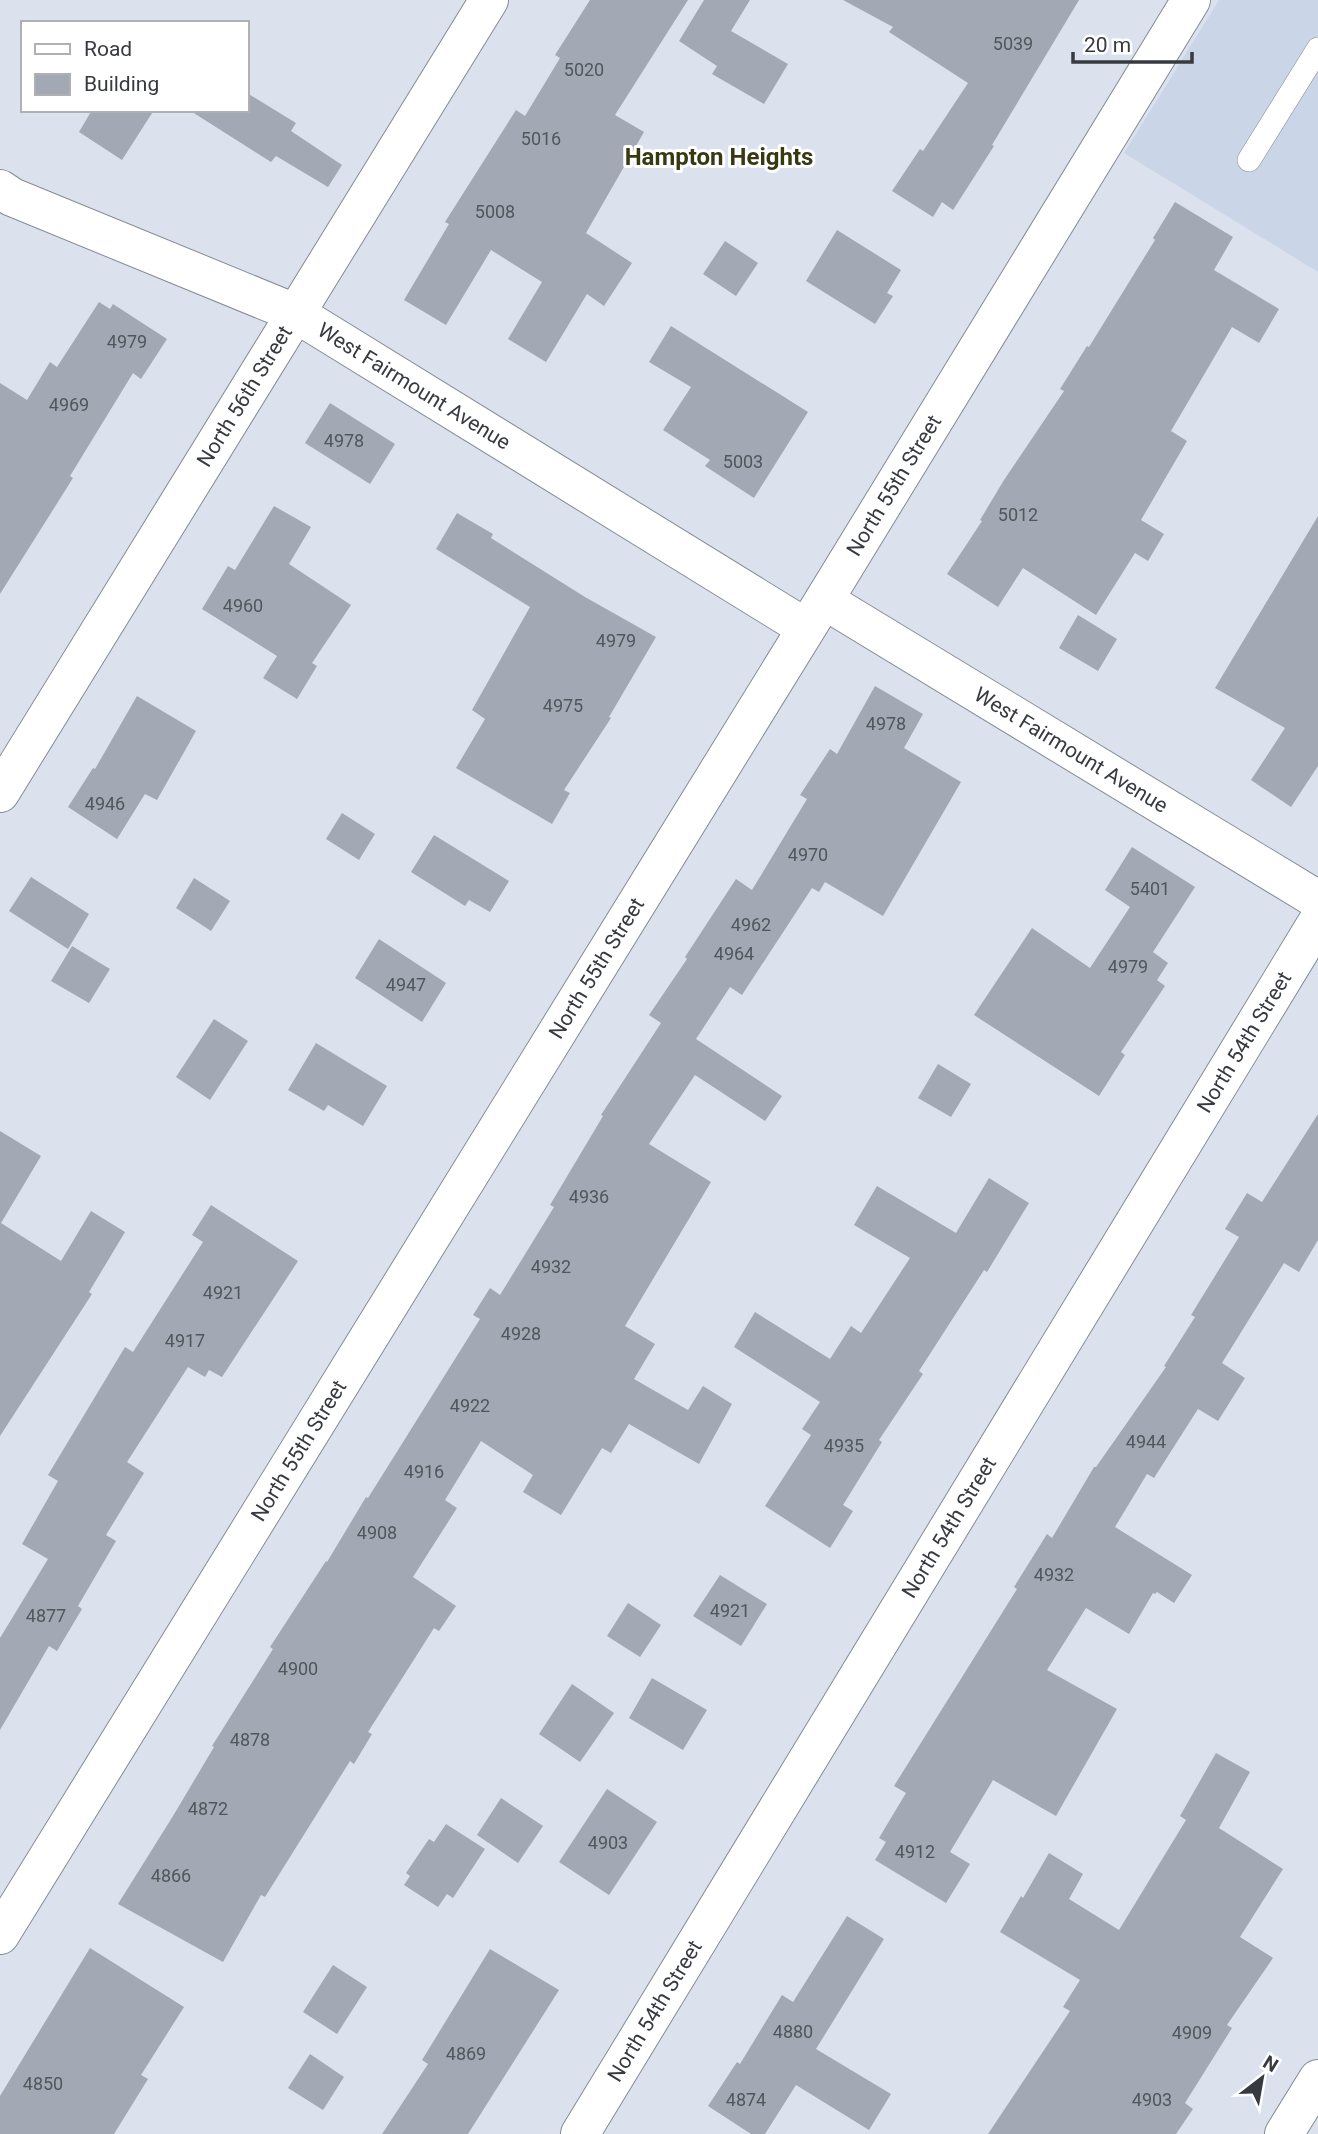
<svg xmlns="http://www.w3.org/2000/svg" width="1318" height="2134" viewBox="0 0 1318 2134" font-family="Roboto,sans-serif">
<rect width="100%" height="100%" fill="#dbe2ee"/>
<!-- built -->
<path fill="#cbd5e8" d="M1219,0H1318V272L1124,153Z"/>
<!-- building -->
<g fill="#a2a9b4">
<path d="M590,0H688L615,115L644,132L586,233L632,263L604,306L587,294L546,362L508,339L542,282L491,250L446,325L404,300L449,224L445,222L516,110L525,116L560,58L555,55Z"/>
<path d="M704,0H750L731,31L788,64L764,104L712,74L717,66L679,41Z"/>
<path d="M843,0H1079L992,145L994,146L953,210L942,202L933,217L892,191L920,149L923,151L968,83L889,32L893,27Z"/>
<path d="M247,93L296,123L291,131L342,165L328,187L276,156L271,162L189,110H247Z"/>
<path d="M92,110H154L122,160L79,132Z"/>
<path d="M1175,202L1233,237L1214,270L1279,309L1259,343L1232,327L1171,431L1187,441L1141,520L1164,534L1148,561L1135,553L1096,615L1023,568L998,607L947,574L982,521L980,520L1004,480L1064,391L1060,389L1087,346L1089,347L1155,240L1153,238Z"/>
<path d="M837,230L901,270L887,293L893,296L875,324L806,281Z"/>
<path d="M725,241L758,263L736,296L703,274Z"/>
<path d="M99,302L110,309L113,304L167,339L141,379L133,373L70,476L73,478L0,594V383L27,400L50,362L57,367Z"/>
<path d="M671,326L808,412L754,498L705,466L710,460L663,430L691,387L649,362Z"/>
<path d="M330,403L395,444L370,484L305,443Z"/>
<path d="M274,506L311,527L289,564L351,605L312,663L317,666L297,699L263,678L277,656L202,609L228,566L235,570Z"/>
<path d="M457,513L493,534L491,538L585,597L656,637L609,717L611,718L564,790L570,793L552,824L456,768L485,719L472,710L530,607L436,549Z"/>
<path d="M1318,516V766L1291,807L1251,780L1285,728L1215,688Z"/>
<path d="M1078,615L1117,639L1098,671L1059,648Z"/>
<path d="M875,686L923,714L904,748L961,782L883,916L825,882L819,892L812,888L742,995L730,987L696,1039L782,1096L765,1121L695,1075L649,1144L711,1182L625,1326L655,1344L634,1379L688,1410L703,1386L732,1404L699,1464L629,1424L611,1453L602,1448L561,1515L523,1492L533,1475L481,1441L445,1500L457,1508L413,1577L456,1606L439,1631L434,1628L368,1732L372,1734L354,1764L350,1761L265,1897L261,1895L223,1962L118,1904L173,1816L214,1747L212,1746L273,1649L270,1647L326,1561L327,1562L366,1497L368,1498L480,1319L473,1315L490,1288L500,1295L554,1207L550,1205L603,1116L601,1115L661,1023L649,1015L687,959L685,957L736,879L752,890L807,799L800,795L830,749L837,754Z"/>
<path d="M137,696L196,731L157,800L145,794L117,839L68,807L93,768L95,769Z"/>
<path d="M342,813L375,834L359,860L326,839Z"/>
<path d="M434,835L509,881L490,912L469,900L465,906L411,872Z"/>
<path d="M1132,847L1195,887L1153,952L1168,963L1157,980L1165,986L1121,1052L1125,1055L1099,1096L974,1015L1032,928L1090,968L1130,907L1105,890Z"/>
<path d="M31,877L89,914L68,949L9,911Z"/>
<path d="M194,878L230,901L211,931L176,908Z"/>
<path d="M379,939L446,983L422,1022L355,978Z"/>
<path d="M72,946L110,969L89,1003L51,981Z"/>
<path d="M214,1019L248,1041L210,1100L176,1077Z"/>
<path d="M316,1043L387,1086L363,1126L328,1105L324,1111L288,1090Z"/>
<path d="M938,1064L971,1084L951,1117L918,1098Z"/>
<path d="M1318,1114V1240L1299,1272L1284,1263L1222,1363L1245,1378L1218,1421L1198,1409L1154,1478L1147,1474L1115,1527L1192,1575L1174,1603L1157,1592L1155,1594L1153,1593L1129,1634L1086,1608L1047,1670L1117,1709L1056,1816L993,1780L950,1852L970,1864L946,1903L875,1860L886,1842L879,1838L906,1793L894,1786L1017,1589L1014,1587L1047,1534L1052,1538L1094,1467H1096L1166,1367L1164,1366L1195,1317L1191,1315L1239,1237L1225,1229L1247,1193L1262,1202Z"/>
<path d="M0,1131L41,1156L1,1223L61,1261L91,1211L125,1232L89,1292L92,1294L0,1436Z"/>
<path d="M989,1178L1029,1203L987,1272L984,1270L919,1371L923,1374L879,1440L882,1442L843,1505L853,1511L830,1548L765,1506L811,1435L802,1429L820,1402L734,1347L755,1312L830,1359L851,1326L861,1333L910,1258L854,1225L877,1186L956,1233Z"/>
<path d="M211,1205L298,1261L222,1377L209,1370L205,1377L188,1367L127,1462L144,1473L106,1535L116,1541L78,1606L82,1609L57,1651L49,1646L0,1730V1638L48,1559L22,1544L58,1481L48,1475L125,1347L133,1352L203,1242L192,1235Z"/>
<path d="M720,1575L767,1604L741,1646L693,1616Z"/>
<path d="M628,1603L661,1625L640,1657L607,1636Z"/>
<path d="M652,1678L707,1710L683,1750L629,1718Z"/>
<path d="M572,1684L614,1713L580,1762L539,1734Z"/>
<path d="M1216,1753L1250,1772L1219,1828L1283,1869L1240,1937L1273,1958L1227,2025L1232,2028L1185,2103L1193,2109L1176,2134H988L1070,2011L1063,2007L1080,1980L1000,1932L1021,1896L1023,1898L1049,1853L1083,1874L1069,1899L1119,1930L1186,1820L1180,1816Z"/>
<path d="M607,1789L657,1822L609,1895L559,1862Z"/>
<path d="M501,1798L543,1826L518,1863L477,1835Z"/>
<path d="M446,1824L485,1849L453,1898L447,1894L438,1907L404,1885L410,1876L406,1873L429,1839L434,1842Z"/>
<path d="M847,1916L884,1939L816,2049L891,2094L869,2130L796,2085L765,2134H751L708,2106L737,2062L740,2064L782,1995L793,2002Z"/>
<path d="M90,1948L184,2007L141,2075L148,2079L114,2134H0V2096Z"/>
<path d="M490,1949L559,1990L468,2134H382L428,2064L422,2060Z"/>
<path d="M333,1965L367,1987L337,2034L303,2012Z"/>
<path d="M310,2054L344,2077L323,2110L288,2088Z"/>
</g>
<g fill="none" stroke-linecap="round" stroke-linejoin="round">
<!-- service casing -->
<g stroke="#858b96" stroke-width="24">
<path id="service" d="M1249,160L1318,49"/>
</g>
<!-- minor casing -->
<g stroke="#858b96" stroke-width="40">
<g id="minor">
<path id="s1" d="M0,189L12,197L295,313L806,628"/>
<path id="s2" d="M824,600L1318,900"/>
<path id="s3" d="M0,793L489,0"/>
<path id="s4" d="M0,1935L824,600L1191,0"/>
<path id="s5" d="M580,2134L1318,921"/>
<path d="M1284,2134L1318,2079"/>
</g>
</g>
<!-- service -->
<use href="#service" stroke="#fff" stroke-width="23"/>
<!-- minor -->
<use href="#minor" stroke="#fff" stroke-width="38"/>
</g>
<g text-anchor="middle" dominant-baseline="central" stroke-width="6" stroke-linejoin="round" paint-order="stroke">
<!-- number labels -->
<g font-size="18" fill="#52565c">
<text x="1013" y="43">5039</text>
<text x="584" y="69">5020</text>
<text x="541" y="138">5016</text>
<text x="495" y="211">5008</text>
<text x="127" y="341">4979</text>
<text x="69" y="404">4969</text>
<text x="344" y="440">4978</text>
<text x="743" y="461">5003</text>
<text x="1018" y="514">5012</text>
<text x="243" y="605">4960</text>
<text x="616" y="640">4979</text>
<text x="563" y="705">4975</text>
<text x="886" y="723">4978</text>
<text x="105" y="803">4946</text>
<text x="808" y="854">4970</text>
<text x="1150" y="888">5401</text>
<text x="751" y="924">4962</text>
<text x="734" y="953">4964</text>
<text x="1128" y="966">4979</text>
<text x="406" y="984">4947</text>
<text x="589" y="1196">4936</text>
<text x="551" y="1266">4932</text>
<text x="223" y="1292">4921</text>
<text x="521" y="1333">4928</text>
<text x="185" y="1340">4917</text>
<text x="470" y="1405">4922</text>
<text x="1146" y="1441">4944</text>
<text x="844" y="1445">4935</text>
<text x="424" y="1471">4916</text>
<text x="377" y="1532">4908</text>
<text x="1054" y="1574">4932</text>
<text x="730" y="1610">4921</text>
<text x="46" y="1615">4877</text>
<text x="298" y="1668">4900</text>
<text x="250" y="1739">4878</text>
<text x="208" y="1808">4872</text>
<text x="608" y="1842">4903</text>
<text x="915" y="1851">4912</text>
<text x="171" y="1875">4866</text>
<text x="793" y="2031">4880</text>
<text x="1192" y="2032">4909</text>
<text x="466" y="2053">4869</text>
<text x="43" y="2083">4850</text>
<text x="746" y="2099">4874</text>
<text x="1152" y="2099">4903</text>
</g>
<!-- street labels -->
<g font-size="21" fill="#373a3f" stroke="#fff">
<text stroke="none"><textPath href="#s1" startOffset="460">West Fairmount Avenue</textPath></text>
<text stroke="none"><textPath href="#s3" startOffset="466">North 56th Street</textPath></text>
<text stroke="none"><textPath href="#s4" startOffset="1703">North 55th Street</textPath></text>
<text stroke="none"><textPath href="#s2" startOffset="289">West Fairmount Avenue</textPath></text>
<text stroke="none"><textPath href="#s4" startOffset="1136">North 55th Street</textPath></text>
<text stroke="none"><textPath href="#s5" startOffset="1278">North 54th Street</textPath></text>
<text stroke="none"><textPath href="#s4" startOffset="569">North 55th Street</textPath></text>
<text stroke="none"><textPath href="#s5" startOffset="710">North 54th Street</textPath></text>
<text stroke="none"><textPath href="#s5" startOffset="144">North 54th Street</textPath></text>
</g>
<!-- quarter labels -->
<g font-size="24" font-weight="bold" fill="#373a11" stroke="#fff">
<text x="719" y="157">Hampton Heights</text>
</g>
</g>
<!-- legend -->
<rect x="21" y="21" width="228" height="91" fill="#ffffff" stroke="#afb0b2" stroke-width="2"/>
<rect x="35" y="44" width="35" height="10" fill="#ffffff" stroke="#afb0b2" stroke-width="2"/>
<text x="84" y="56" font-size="21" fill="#373a3f">Road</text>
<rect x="35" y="74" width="35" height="21" fill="#a2a9b4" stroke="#afb0b2" stroke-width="2"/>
<text x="84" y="91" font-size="21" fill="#373a3f">Building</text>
<!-- north arrow -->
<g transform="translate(1262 2078) rotate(31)" stroke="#ffffff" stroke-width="5" paint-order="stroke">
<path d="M0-5L12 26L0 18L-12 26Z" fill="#373a3f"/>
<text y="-10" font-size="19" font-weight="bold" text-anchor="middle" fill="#373a3f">N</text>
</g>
<!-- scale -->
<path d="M1073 52v10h119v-10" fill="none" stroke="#373a3f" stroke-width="3.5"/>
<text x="1084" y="52" font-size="21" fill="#373a3f" stroke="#ffffff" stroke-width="5" paint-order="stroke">20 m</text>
</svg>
